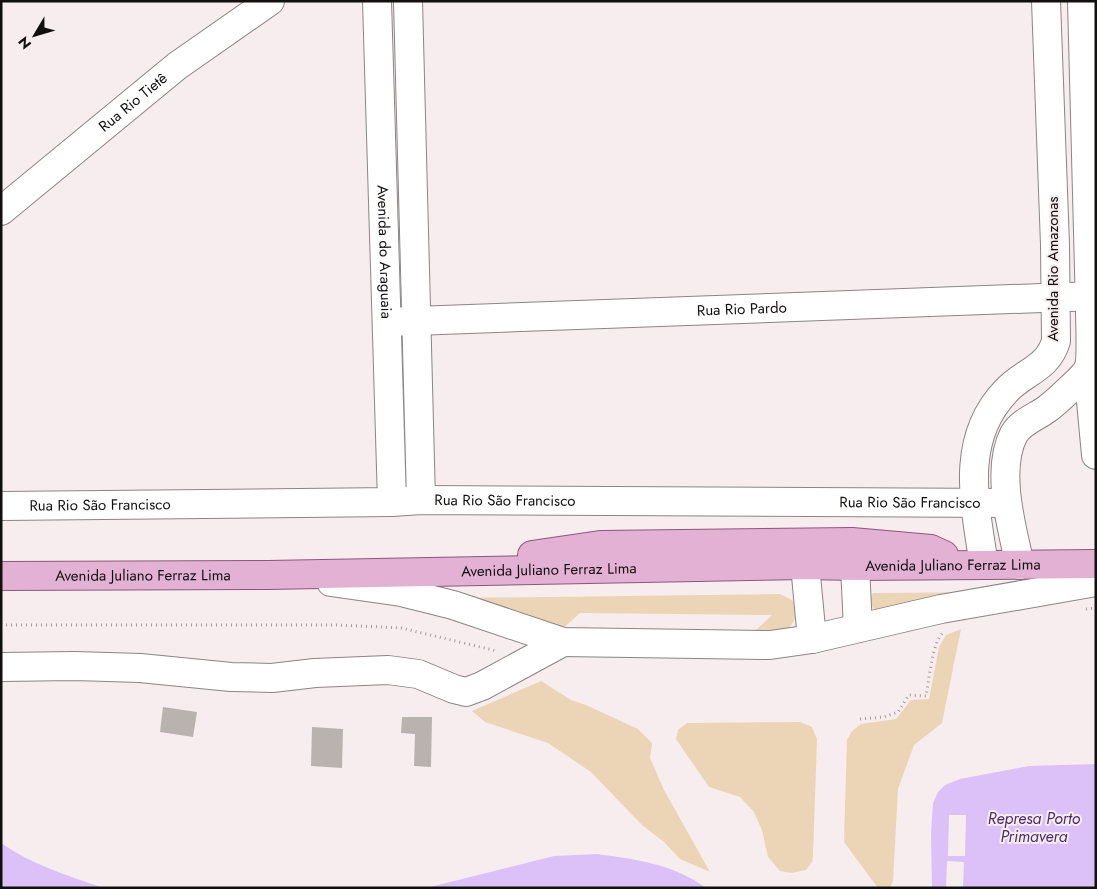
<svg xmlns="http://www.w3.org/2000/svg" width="1097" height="889" viewBox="0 0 1097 889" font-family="Jost,sans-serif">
<rect width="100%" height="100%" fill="#f7edee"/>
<!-- green -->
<g fill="#ecd5b6">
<path d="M997,592L877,611L871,606L869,598L873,593Z"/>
<path d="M780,594L792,600L798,611C789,638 778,632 753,633L772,615L580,613L559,632L458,598Z"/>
<path d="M961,629L942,723L914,745L898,789L893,881L890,888H878L844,842L847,740L852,731L861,724L896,719L911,700L929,699L939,647L946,635Z"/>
<path d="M541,681L571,700L586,705L638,729L652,743L650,758L664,790L710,872L680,859L664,842L642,825L591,772L548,743L485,722L472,711Z"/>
<path d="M800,722L812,727L817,739L813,856L812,862L806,870L792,873L780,871L768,857L762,830L754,812L740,797L709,787L676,739L678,730L687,723Z"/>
</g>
<!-- water -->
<g fill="#dcc1f8">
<path d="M1096,764V888H932L931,833L933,803L938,792L945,785L960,779L1029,766Z"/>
<path d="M1,843C33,865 68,876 104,888H1Z"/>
<path d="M597,854C635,859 674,864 706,888H426L554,856Z"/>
</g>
<!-- pier -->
<g fill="#f7edee">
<path d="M949,815H966L965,856H948Z"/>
<path d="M947,861L964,862L963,888H946Z"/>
</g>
<!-- building -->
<g fill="#bab2ae">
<path d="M163,707L197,712L193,737L160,732Z"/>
<path d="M402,717H432L431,767L414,766L415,734L401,733Z"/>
<path d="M312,727L343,729L342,768L311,766Z"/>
</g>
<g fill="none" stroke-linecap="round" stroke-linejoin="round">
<!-- minor casing -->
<g stroke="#8c8485" stroke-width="30">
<g id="minor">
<path id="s1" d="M377,1L392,502"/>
<path d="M408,1L421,500"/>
<path id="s2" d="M1,211L177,66L270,1"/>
<path id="s3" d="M387,322L1096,296"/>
<path d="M1088,369L1096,455"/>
<path id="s4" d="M1,506L392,502L421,500L1007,503"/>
<path d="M805,565L812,639"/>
<path d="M984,565C975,505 959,440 1006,391C1023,372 1048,369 1056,341L1055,245L1046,1"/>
<path d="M1020,565C1012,528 995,470 1014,434C1021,422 1036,417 1047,409C1054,404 1085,376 1088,369C1092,361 1090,320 1090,309L1082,1"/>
<path d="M855,566L858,628"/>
<path d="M331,582L401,592L453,605L563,642L770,645L812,639L941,609L1096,582"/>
<path d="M1,667L75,666L140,668L231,677L272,678L315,673L388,670L418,674L454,689L466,692L482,686L563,642"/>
</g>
</g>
<!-- major casing -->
<g stroke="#8e567c" stroke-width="30">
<g id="major">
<path d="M532,555L600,545L852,542L931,549L944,555"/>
<path id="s5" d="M1,576L268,575L805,565L855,566L1096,564"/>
</g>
</g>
<!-- path -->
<g stroke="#a39c9d" stroke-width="3" stroke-dasharray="1 4" stroke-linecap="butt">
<path d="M1086,609L1096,608"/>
<path d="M1,625H338L401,628L497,651"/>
<path d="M860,719L884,717L898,712L909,695L926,696C929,681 932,642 943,633"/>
</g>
<!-- minor -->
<use href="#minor" stroke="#fff" stroke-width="28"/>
<!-- major -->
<use href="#major" stroke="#e3b1d4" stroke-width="28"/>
</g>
<g text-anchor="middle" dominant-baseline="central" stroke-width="4" stroke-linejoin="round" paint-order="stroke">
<!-- street labels -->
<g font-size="15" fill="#120f0f" stroke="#f7edee">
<text stroke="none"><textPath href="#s2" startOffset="171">Rua Rio Tietê</textPath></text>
<text stroke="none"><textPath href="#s1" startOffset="251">Avenida do Araguaia</textPath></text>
<text transform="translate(1053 269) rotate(-90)">Avenida Rio Amazonas</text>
<text stroke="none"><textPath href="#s3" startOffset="355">Rua Rio Pardo</textPath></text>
<text stroke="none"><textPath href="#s4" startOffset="504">Rua Rio São Francisco</textPath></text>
<text stroke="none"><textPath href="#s4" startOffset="909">Rua Rio São Francisco</textPath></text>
<text stroke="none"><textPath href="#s4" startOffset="99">Rua Rio São Francisco</textPath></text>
<text stroke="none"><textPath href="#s5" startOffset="952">Avenida Juliano Ferraz Lima</textPath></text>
<text stroke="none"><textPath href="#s5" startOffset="548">Avenida Juliano Ferraz Lima</textPath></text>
<text stroke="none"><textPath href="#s5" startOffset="142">Avenida Juliano Ferraz Lima</textPath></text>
</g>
<!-- water labels -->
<g font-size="16" font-style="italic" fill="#4d2a6a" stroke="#f7edee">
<text x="1034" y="818">Represa Porto<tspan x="1034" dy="18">Primavera</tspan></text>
</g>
</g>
<!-- border -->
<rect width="1097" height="889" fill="none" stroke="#120f0f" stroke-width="5"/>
<!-- north arrow -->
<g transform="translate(35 35) rotate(232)" stroke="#f7edee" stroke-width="4" paint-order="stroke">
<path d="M0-4L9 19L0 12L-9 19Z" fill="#120f0f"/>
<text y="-8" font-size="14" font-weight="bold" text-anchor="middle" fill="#120f0f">N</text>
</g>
</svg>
